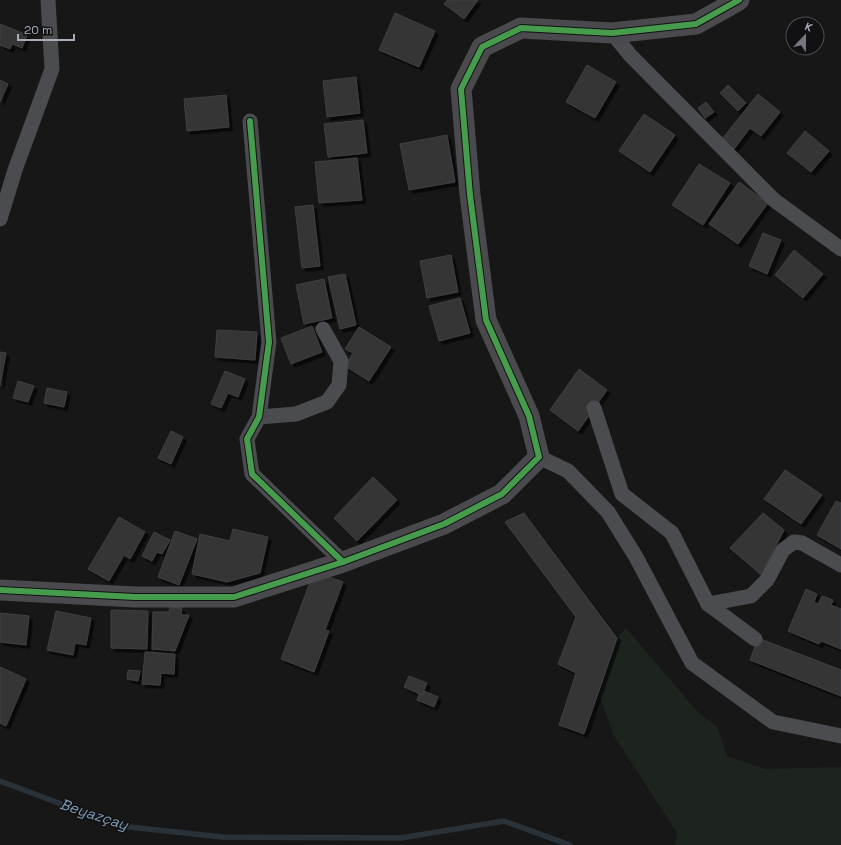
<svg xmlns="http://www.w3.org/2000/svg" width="841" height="845" viewBox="0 0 841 845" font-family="'Space Grotesk',sans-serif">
<defs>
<filter id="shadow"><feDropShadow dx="3.5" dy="3.5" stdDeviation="0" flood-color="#0009"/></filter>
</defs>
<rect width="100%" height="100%" fill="#171717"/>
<!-- green -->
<path fill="#1d241e" d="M626,628L696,710L718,728L727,756L765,769L841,767V845H675L677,833L613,734L598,692L617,638Z"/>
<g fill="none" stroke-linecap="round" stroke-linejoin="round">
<!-- stream -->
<path stroke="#2a3239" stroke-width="5.5" d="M0,781L120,826L222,837L401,838L504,821L570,845"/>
</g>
<!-- building -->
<g fill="#353536" stroke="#3f4043" filter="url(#shadow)">
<path d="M447,0H478L464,19L444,4Z"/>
<path d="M395,13L435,31L419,67L379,50Z"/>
<path d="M0,24L27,35L22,48L12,44L10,49L0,45Z"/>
<path d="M587,65L616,82L595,118L566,102Z"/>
<path d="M356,77L360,113L327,117L323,81Z"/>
<path d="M0,80L8,84L0,102Z"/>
<path d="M728,85L746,103L738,111L720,93Z"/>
<path d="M758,94L780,112L761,136L750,128L734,149L722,139Z"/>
<path d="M226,95L229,127L187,131L184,99Z"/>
<path d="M706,102L714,112L705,118L698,108Z"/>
<path d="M644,114L675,135L650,172L619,151Z"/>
<path d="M363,120L367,153L328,157L324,124Z"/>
<path d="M805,131L829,151L811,172L787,153Z"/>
<path d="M447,135L455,182L409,190L400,144Z"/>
<path d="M357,158L362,200L319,203L315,162Z"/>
<path d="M699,164L730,183L703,225L672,205Z"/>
<path d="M739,182L768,203L738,244L709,224Z"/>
<path d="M313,205L320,266L302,268L295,207Z"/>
<path d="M763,233L781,240L767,274L749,266Z"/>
<path d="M794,250L823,274L803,298L775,275Z"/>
<path d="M451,255L458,292L427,298L420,261Z"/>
<path d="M345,274L356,325L340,329L328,277Z"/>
<path d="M324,279L332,318L304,324L296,285Z"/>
<path d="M460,298L470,333L439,341L429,306Z"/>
<path d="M312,326L322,352L291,364L281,338Z"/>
<path d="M359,327L391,347L369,381L345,366L353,353L345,349Z"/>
<path d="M217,330L257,332L255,360L215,357Z"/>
<path d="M0,352L6,353L0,386Z"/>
<path d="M579,369L607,390L578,431L550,410Z"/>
<path d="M225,371L245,379L238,397L228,393L221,408L211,404Z"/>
<path d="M18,381L34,386L28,402L13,398Z"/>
<path d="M47,388L67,392L64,407L44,403Z"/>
<path d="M171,431L183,437L171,464L158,458Z"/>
<path d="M785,470L822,495L801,524L764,499Z"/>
<path d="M373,477L397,500L357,541L334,518Z"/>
<path d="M836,501L841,503V549L817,535Z"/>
<path d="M524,513L617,638L584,734L559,725L576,673L558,664L576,617L505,522Z"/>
<path d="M763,513L784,530L761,575L730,548Z"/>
<path d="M119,517L145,532L130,559L124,555L109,581L88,569Z"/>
<path d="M233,529L268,537L260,573L227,582L192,574L200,534L230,541Z"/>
<path d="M175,531L197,539L179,585L158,577Z"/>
<path d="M154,532L170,540L162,554L157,552L152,561L142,556Z"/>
<path d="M314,572L343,582L325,630L329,631L314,672L281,659Z"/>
<path d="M806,589L817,594L814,602L818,604L822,596L833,600L831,605L841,609V649L821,641L819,644L788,631Z"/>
<path d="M170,607L182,608L181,615H189L175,651L152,649L153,612H169Z"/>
<path d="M111,610L148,611L147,649L111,648Z"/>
<path d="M56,611L91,618L86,645L75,643L73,655L47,650Z"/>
<path d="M0,613L29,616L26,645L0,642Z"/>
<path d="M758,638L841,670V696L750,660Z"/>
<path d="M145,652L175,654L174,674L161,673L160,685L142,684Z"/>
<path d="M0,667L26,679L6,726L0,723Z"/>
<path d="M128,670L140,671L138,681L127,679Z"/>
<path d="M409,676L427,683L422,695L404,687Z"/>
<path d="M424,691L438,697L434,707L417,700L419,694L423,695Z"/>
</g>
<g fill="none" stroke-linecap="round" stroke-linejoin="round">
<!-- street -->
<g stroke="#4b4c50" stroke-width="15">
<path d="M612,33L631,56L774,200L841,249"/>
<path d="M250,121L269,342L259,417L247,439L252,474L343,562"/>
<path d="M0,219L15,170L52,69L48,0"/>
<path d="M594,408L622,494L672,533L708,604L755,639"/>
<path d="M259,417L296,414L327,402L339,385L341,361L323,329"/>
<path d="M539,457L568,471L608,512L636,557L692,663L773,722L841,736"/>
<path d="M708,604L751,596L767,580L783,550L794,542L802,543L841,565"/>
</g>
<!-- secondary -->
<path stroke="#4a4a4e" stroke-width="21" d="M0,590L135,597H234L343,562L444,524L502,494L539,457L529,416L486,320L470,195L461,89L482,47L521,28L612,33L696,24L739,0"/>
<!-- cycleway casing -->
<g stroke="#111113" stroke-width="8">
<g id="cycleway">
<path d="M250,121L269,342L259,417L247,439L252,474L343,562"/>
<path d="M0,590L135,597H234L343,562L444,524L502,494L539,457L529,416L486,320L470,195L461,89L482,47L521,28L612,33L696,24L739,0"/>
</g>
</g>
<!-- cycleway -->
<use href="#cycleway" stroke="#469c4c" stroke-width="6"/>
</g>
<g text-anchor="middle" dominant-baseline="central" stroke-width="3" stroke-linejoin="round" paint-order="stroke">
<!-- water labels -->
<g font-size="15" font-style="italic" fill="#7f9bb3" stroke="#111113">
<text transform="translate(94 814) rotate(18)">Beyazçay</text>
</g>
</g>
<!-- north arrow -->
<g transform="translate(805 36) rotate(22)"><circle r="19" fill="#111113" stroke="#4d4f55"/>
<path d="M0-3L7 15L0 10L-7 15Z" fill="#757880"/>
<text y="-6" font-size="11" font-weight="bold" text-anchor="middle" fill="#a8adb8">K</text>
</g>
<!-- scale -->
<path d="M18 34v6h56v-6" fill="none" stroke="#a8adb8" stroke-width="2"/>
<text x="24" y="34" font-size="12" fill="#a8adb8" stroke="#111113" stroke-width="3" paint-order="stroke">20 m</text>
</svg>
